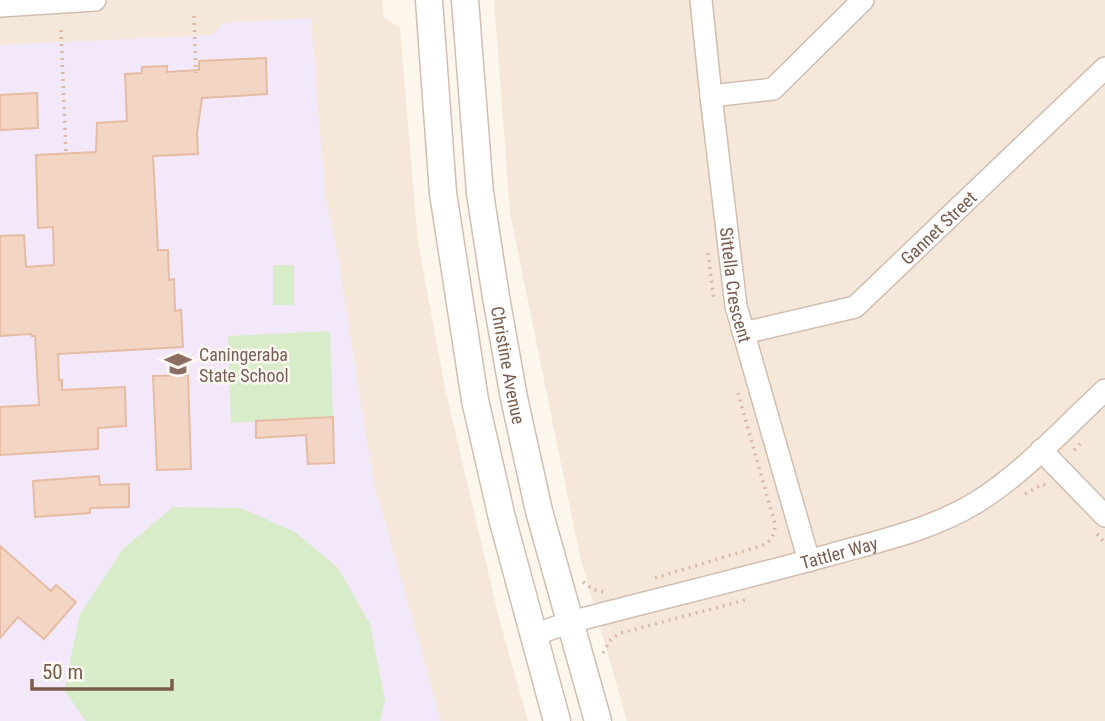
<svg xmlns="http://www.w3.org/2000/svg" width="1105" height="721" viewBox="0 0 1105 721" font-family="'Roboto Condensed',sans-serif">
<rect width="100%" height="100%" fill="#fdf6ec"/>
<!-- residential -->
<g fill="#f5e8da">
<path d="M0,0H382L384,17L400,28L418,242L445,388L500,622L528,721H0Z"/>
<path d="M494,0H1105V721H627L580,557L510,213Z"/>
</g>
<!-- education -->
<path fill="#f3e8fa" d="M311,18L325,194L337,250L373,479L441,721H0V45L213,35L223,23Z"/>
<!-- green -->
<g fill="#d8ecc9">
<rect x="273" y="265" width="21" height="40"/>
<path d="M330,331L333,417L231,423L228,336Z"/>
<path d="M173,507L241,508L295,532L338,568L370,624L385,700L380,721H86L64,690L80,614L123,549Z"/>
</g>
<!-- building -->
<g fill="#f3d5c3" stroke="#e6bba3" stroke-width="2">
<path d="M266,58L267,94L202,98L197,133L198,154L153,156L158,250H168L169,280L174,279L175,311L181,310L183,347L58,354L59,380H62V390L125,387L126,426L98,428V449L0,455V407L39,405L35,336H32L31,334L0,336V236L24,235L26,267L54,265L53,227L38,228L36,155L96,152L97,123L127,121L125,74L142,73V67L167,66V72L199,70V61Z"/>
<path d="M37,93L38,128L0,130V95Z"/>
<path d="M188,375L191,469L157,470L153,376Z"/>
<path d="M333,417L334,463L308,464L306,435L256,438V421Z"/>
<path d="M99,476L100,485L129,484V507L90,508V513L35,517L33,481Z"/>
<path d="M0,546L51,591L56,585L76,602L44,639L18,617L0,638Z"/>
</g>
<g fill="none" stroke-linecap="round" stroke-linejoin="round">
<!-- minor casing -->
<g stroke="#d1beb0" stroke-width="24">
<g id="minor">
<path id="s1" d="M701,0L711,96L736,306L809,561"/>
<path d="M0,6L95,0"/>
<path d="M711,96L773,89L863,0"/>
<path id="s2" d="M744,333L855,307L1105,68"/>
<path d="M1041,450L1105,516"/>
<path id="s3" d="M533,635L571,622C658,599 746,578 833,554C883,540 933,529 977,502C1025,472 1064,428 1105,390"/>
</g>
</g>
<!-- tertiary casing -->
<g stroke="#d1beb0" stroke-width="29">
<g id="tertiary">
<path d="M429,0L443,193L475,400L502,518L557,721"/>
<path id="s4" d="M465,0L480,193L496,297L514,398L539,511L598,721"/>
</g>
</g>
<!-- path -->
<g stroke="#d9b8a5" stroke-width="3.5" stroke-dasharray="2 5" stroke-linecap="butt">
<path d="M194,16L196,73"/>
<path d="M61,30L66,154"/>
<path d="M708,253L714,301"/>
<path d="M1074,450L1084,440"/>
<path d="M1025,494L1043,484L1046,486"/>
<path d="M1097,534L1105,543"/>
<path d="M655,578L761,546C771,542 775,535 775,524L738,393"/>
<path d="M583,582L594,590L604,592"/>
<path d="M603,653L611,639L621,633L749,599"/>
</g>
<!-- minor -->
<use href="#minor" stroke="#fff" stroke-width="21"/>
<!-- tertiary -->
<use href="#tertiary" stroke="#fff" stroke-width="26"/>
</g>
<!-- icons -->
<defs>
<g id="school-bare" transform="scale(2.1)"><path d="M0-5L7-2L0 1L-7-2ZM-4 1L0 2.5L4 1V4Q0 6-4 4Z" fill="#8d6e63" stroke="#fffaf3" stroke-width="2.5" paint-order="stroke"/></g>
</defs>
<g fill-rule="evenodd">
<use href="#school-bare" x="178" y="364"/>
</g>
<g text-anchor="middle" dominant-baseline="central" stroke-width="5" stroke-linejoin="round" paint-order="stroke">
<!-- street labels -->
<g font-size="18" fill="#7a5c4d" stroke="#fffaf3">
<text stroke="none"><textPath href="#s2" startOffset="229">Gannet Street</textPath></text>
<text stroke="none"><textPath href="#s1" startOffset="287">Sittella Crescent</textPath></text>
<text stroke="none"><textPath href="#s4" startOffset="368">Christine Avenue</textPath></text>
<text stroke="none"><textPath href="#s3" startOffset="317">Tattler Way</textPath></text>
</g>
<!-- education labels -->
<g font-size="18" fill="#785e54" stroke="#fffaf3" text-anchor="start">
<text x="199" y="354">Caningeraba<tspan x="199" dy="21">State School</tspan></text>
</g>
</g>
<!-- scale -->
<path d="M32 679v10h140v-10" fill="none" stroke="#7a5c4d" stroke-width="3.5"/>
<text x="42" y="679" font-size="21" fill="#7a5c4d" stroke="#fffaf3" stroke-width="5" paint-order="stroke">50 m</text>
</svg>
